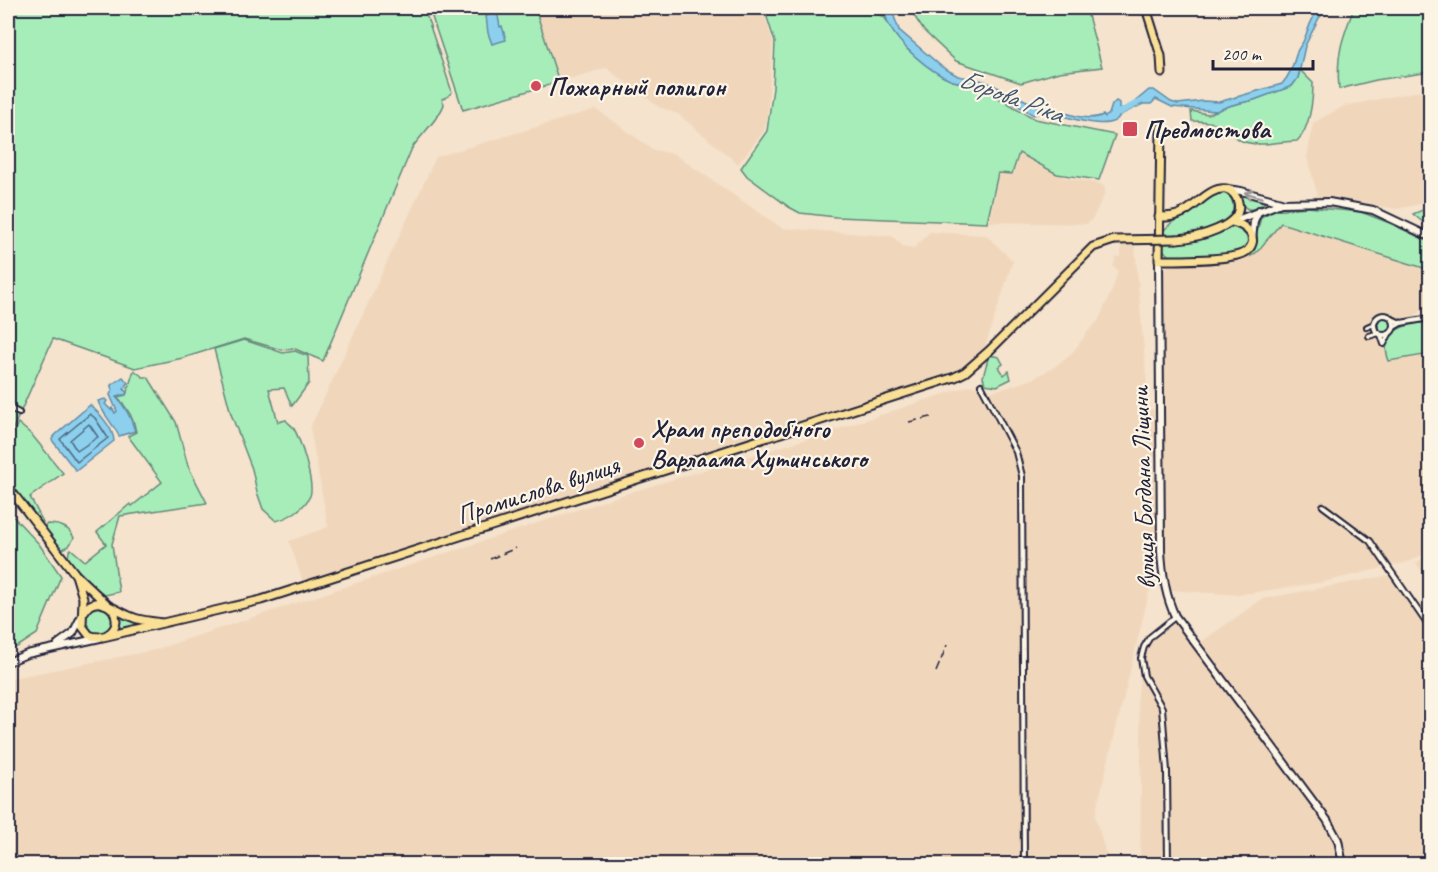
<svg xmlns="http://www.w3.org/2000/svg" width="1438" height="872" viewBox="0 0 1438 872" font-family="Caveat,sans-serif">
<rect width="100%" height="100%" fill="#f5e3cd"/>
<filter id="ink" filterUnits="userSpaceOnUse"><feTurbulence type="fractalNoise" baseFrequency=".0167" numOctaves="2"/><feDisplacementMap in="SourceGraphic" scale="12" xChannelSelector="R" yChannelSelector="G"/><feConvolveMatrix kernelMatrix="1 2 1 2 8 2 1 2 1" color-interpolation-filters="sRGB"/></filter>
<g filter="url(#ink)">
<!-- built -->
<g fill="#f0d7bc">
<path d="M544,8H762L773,41L767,119L764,131L738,164L678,114L659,107L606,68L559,82L535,10Z"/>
<path d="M1430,89V202L1397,209L1318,197L1307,157L1313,123L1344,106Z"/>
<path d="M596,109L654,150L674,154L782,228L892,236L903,246L914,248L930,232L986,235L1013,261L983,353L960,371L304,585L289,541L328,527L310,428L436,157Z"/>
<path d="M1020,155L1063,177L1101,184L1105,188V193L1093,218L1087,224L989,222L999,173L1013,175Z"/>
<path d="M1281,223L1430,270V304L1412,318L1390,361L1430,354V551L1408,562L1324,582L1237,595L1168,590L1163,567L1162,272L1172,262L1236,259L1257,249L1258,252Z"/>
<path d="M1121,245L1135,246L1149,409L1157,410V458H1153L1157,503L1156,564L1095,816L1109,864H8V679L154,650L631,492L823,434L971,385L989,392L1009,387L1032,379L1053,368L1073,352L1088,331L1098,321L1113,288L1118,270L1113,267L1116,257H1121Z"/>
<path d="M1430,554V583L1416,563Z"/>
<path d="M1391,575L1430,633V864H1345L1341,844L1198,644L1262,599Z"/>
<path d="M1175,623L1330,829L1335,842L1340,864H1140L1141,732L1137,703L1140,674L1146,649L1154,637Z"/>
</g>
<!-- green -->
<g fill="#a7edb9" stroke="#64887a" stroke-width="1.5">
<path d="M8,8H424L452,92L447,97L442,99L444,104C442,115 420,136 412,148L323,361L293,348L282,350L244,339L183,358L135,368L53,339L8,440Z"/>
<path d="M429,8H535L559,82L463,110Z"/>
<path d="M764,8H869L885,18L896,36L908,50L942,76L953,81L978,86L1035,119L1115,135L1099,180L1057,174L1019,153L1012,174L998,173L987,223L836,217L800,213L789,207L747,176L741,168L767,131L773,88L775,42Z"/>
<path d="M909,8H1086L1102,67L1059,72L1021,83L956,61L924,31Z"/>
<path d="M1354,8H1430V72L1376,80L1339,89C1336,55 1342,39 1354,8Z"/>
<path d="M1300,70L1313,83C1313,100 1310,129 1297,141C1278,141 1261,148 1242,141C1236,139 1233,133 1228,129C1220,122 1203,121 1192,121L1191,111L1208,114L1232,105L1254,100L1292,86L1298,78Z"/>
<path d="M1222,191C1235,196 1235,208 1230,220C1204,234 1190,236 1161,236C1164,223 1209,197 1222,191Z"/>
<path d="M1237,193L1264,201V203C1248,215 1243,209 1237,193Z"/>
<path d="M1307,207L1361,212L1392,224L1427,241L1430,243V270L1281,223L1257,252L1251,256L1261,217L1274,210Z"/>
<path d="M1430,207V228L1413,214Z"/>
<path d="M1234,225L1248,233L1249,241L1245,252L1227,256L1173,257C1167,255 1162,251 1162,244L1202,239Z"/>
<circle cx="1385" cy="325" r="7"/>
<path d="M1425,322L1430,354L1389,361C1378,332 1402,325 1425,322Z"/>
<path d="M244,340L283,353L295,351L308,356L309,383L292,406L284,388L269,389L278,422L286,420C286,421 292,426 293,427C300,438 315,484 310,496C304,509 288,518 276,521L263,509L257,492L252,469L231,414L214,349Z"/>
<path d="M989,355L999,357L1003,364L999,367L1004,375L1009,371L1011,379L997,386L985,384L983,377Z"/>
<path d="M134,370L143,377H148L176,422L188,466L207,503L120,516L112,544L119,592L105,595L91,584L68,559L69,551L71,549L85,561L106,544L97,532L130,504L132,506L162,482L128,436L136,432C134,417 127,407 117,397L126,395Z"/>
<path d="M18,423L32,435L63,473L30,497L43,522L38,521L8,482V444Z"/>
<path d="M8,511L39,544L61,576L37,634L17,647L8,649Z"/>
<path d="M47,524C58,524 70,527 74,538L69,546L61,550L43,528Z"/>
<path d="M93,606H105L114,616L110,632L92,634L86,629L84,617Z"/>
<path d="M118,613L153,624L113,634L119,625Z"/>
</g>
<!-- water -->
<g fill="#8cd0ed" stroke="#628aa6" stroke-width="1.5">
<path d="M884,8H891L899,30L942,67L958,76L984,81L1029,102H1037V114L1033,115C1020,105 1007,102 993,95C987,92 982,88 977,86C968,83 958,83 950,80C929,71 899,45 889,25C886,20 886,13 884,8Z"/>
<path d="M1319,8H1329L1319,18L1305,46L1298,78L1292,86L1254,100L1232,105L1216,111L1172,107L1156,99L1151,104H1143L1120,115C1111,136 1057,112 1040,111V104C1058,109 1085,124 1103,115L1105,117L1109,114L1112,105L1116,101L1119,103V109L1125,110L1149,90H1154L1171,102L1178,104L1203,101L1219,102L1282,84C1290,75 1293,65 1296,55C1297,49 1300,47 1303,42C1308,31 1311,18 1319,8Z"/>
<path d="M495,13L498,16L500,27L502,26L506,40L492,44L488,33L486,16Z"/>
<path d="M123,377L128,383L124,389L127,393L125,395H119L116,397C126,407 131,417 135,431L119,436C113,424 101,411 98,401L105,399L107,401L105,404L111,410L112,408L115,413L117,411L110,395L112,390L111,385Z"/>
<path d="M90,405C100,414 113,427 114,441L76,471L52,440L53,437Z"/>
</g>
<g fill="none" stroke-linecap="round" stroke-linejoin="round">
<!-- shore -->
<g stroke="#4c6882" stroke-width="1.5">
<path d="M90,414L95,418L108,438L77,462L60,439Z"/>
<path d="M89,424L98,437L77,451L70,440Z"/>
</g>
<!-- river -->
<path stroke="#8cd0ed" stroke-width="6" d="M1116,114L1136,104"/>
<!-- minor casing -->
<g stroke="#22223b" stroke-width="8">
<g id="minor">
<circle cx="1384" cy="325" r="10"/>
<path d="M1392,319L1401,323L1394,327"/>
<path d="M1401,323L1430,318"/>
<path d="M1367,327L1374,324"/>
<path d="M1381,335L1384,344L1389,334"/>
<path d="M1369,336L1379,333"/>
<path d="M981,385L1016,452L1022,476L1024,864"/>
<path d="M8,407L19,413"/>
<path d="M1323,506L1370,541L1430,628"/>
<path d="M1168,864L1167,771L1162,708L1144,676L1141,658L1144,647L1150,637L1175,617"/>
</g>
</g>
<!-- secondary casing -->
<g stroke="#22223b" stroke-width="10">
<g id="secondary">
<path d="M1227,189L1241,191L1281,202"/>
<path d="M1232,222L1281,203L1329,202L1373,210L1430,237"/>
<path d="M1252,240L1254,221L1259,210"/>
<path d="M1159,260L1161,550C1162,573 1165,595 1175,616L1327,820L1338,840L1343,864"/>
<path d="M58,644L73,633L81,617"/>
<path d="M8,662L27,654L100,638"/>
</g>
</g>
<!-- primary casing -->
<g stroke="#22223b" stroke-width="11">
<g id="primary">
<path d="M1146,8L1161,56L1162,73"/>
<path d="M1161,128L1159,260C1175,260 1236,261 1247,251C1261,238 1246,225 1232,222"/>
<path d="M1159,217C1167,217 1175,217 1182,213C1196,207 1209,187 1226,189C1232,190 1237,197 1238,202C1245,227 1195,238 1177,239"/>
<path d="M8,487L76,575L113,610C123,628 106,642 89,635L82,626L83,598L76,575"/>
<path d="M84,612C96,591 116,612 132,617C141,621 151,621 161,623"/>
<path d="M103,637L261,600L955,377L965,372L989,351L1093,247L1114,240"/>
</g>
</g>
<!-- minor -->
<use href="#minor" stroke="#fcf5e5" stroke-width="4"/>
<!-- secondary -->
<use href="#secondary" stroke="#fcf5e5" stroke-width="6"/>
<!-- primary -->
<use href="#primary" stroke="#fadf96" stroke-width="7"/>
<!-- rail -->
<g stroke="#22223b" stroke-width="1.5" stroke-dasharray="9 4.5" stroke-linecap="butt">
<path d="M909,422L935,416"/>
<path d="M490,559L516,548"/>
<path d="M936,672L947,645"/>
</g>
<!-- primary-bridge casing -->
<g stroke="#22223b" stroke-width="11" stroke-linecap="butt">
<path id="primary-bridge" d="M1114,240L1177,239"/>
</g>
<!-- primary-bridge -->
<use href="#primary-bridge" stroke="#fadf96" stroke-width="7"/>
</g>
<!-- one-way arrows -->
<defs><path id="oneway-shaft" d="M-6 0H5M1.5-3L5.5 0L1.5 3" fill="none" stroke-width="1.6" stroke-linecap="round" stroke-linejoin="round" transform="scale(1.5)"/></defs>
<use stroke="#9a9698" href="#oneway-shaft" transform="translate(1253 195) rotate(-163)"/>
</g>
<!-- markers -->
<g fill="#d1495b" stroke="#fcf5e5" stroke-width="2">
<circle cx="536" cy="86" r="6"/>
<rect x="1122" y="121" width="16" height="16" rx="3"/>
<circle cx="639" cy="443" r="6"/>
</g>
<g text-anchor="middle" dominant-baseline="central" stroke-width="4.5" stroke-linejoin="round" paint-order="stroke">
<!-- poi labels -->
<g font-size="26" font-weight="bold" fill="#22223b" stroke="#fcf5e5" text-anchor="start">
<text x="548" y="86">Пожарный полигон</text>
<text x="1144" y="129">Предмостова</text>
<text x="651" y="428">Храм преподобного<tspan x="651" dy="30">Варлаама Хутинського</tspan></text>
</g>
<!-- street labels -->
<g font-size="26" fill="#22223b" stroke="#fcf5e5">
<text transform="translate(1143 488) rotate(-92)">вулиця Богдана Ліщини</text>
<text transform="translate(538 490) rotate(-18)">Промислова вулиця</text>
</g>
<!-- water labels -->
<g font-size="27" font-style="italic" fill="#425670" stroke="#fcf5e5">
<text transform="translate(1011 96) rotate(20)">Борова Ріка</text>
</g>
</g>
<!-- margin -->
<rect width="1438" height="872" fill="none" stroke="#fcf5e5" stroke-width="30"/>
<rect x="15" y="15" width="1408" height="842" fill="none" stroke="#22223b" stroke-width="2" filter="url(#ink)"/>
<!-- scale -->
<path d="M1213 60v9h100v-9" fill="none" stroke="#22223b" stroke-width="3"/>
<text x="1222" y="60" font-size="18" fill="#22223b" stroke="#fcf5e5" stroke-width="4.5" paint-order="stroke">200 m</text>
</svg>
